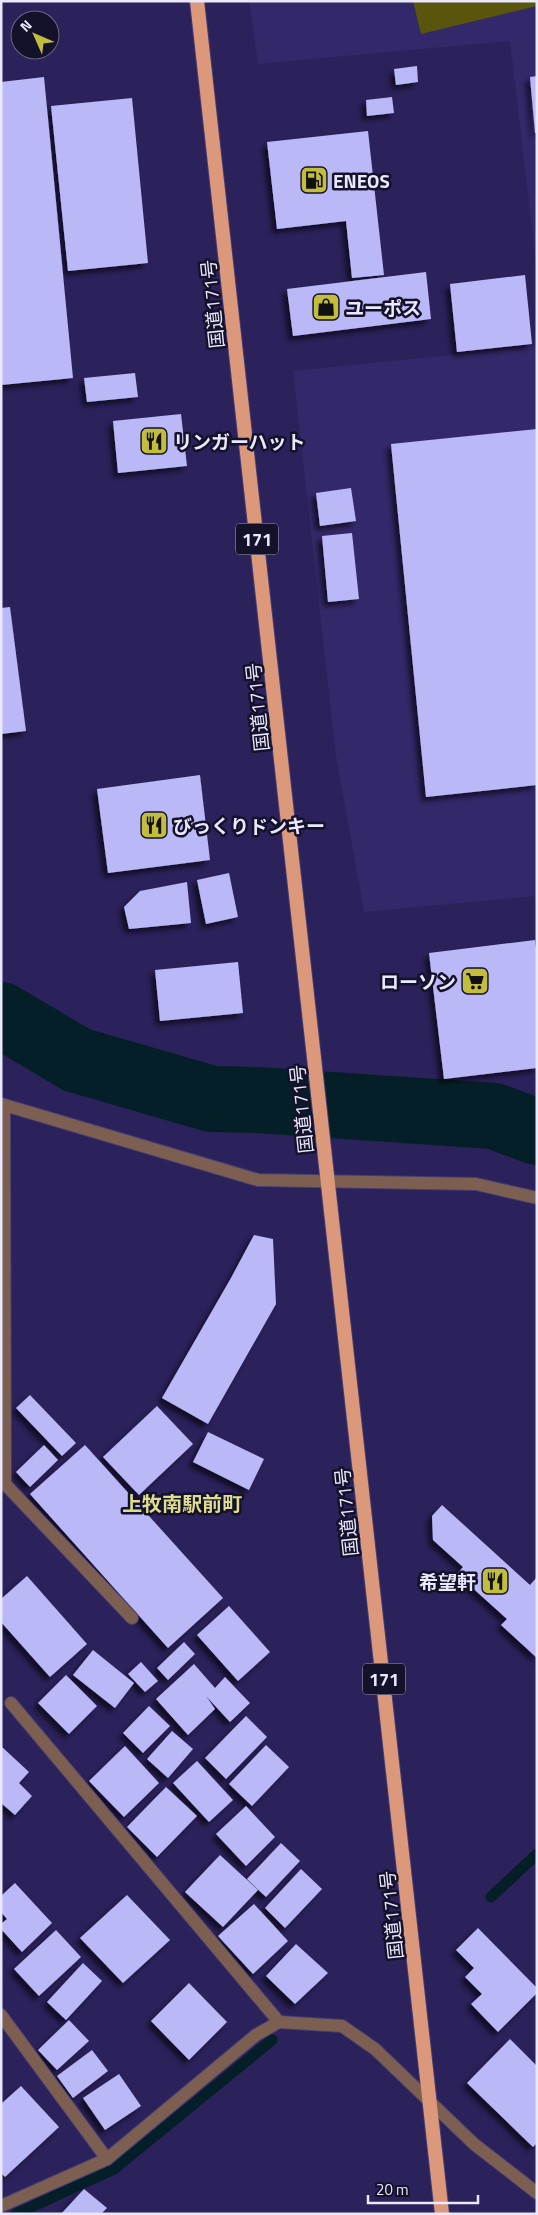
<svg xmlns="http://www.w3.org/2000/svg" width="538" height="2215" viewBox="0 0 538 2215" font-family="'Titillium Web','Noto Sans JP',sans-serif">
<defs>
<filter id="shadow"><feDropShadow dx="-4.5" dy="4.5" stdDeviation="2.5" flood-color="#0009"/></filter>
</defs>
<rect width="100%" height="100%" fill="#2b215b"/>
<!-- built -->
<g fill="#332869">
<path d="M249,1H537V271L510,41L258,64Z"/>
<path d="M537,346V896L364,912L336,756L293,371Z"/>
</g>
<!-- green -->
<path fill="#59550c" d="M413,1H537V6L421,34Z"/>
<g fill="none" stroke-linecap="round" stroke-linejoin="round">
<!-- stream -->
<g stroke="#051f28" stroke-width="11">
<path d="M491,1897L537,1854"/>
<path d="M16,2214L114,2169L272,2040"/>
</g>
<!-- river -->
<path stroke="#051f28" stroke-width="66" d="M1,1015L77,1060L212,1099L257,1100L494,1116L537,1132"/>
</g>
<!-- building -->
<g fill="#bbb8f8" filter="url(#shadow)">
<path d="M417,66L418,82L396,85L394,69Z"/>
<path d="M537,76V133H535L530,77Z"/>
<path d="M44,77L73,378L1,385V82Z"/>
<path d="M392,97L394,113L367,116L366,100Z"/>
<path d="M132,98L148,263L68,271L51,106Z"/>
<path d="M368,131L384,275L352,278L346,221L277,229L267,142Z"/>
<path d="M426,272L431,319L293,336L287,289Z"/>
<path d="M525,275L532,344L457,352L450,284Z"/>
<path d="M135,373L138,397L87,402L84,378Z"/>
<path d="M181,414L187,466L118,473L113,421Z"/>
<path d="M537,429V785L426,797L391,444Z"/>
<path d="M351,488L356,521L320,526L316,493Z"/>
<path d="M352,533L359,599L328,602L322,536Z"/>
<path d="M10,607L26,731L1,734V608Z"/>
<path d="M200,775L210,860L108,873L97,789Z"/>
<path d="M229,873L238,917L206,924L197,880Z"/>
<path d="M187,882L191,923L129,929L124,907L140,891Z"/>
<path d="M535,940L537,958V1068L444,1079L429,953Z"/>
<path d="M238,962L243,1013L160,1021L155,970Z"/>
<path d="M254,1235L273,1239L276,1304L208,1424L162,1398L231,1278Z"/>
<path d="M30,1395L76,1443L62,1456L16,1408Z"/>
<path d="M157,1406L193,1444L139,1495L103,1457Z"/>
<path d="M208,1432L264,1459L249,1490L193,1462Z"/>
<path d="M44,1445L58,1460L30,1487L16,1472Z"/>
<path d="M85,1445L223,1598L168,1648L30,1494Z"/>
<path d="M442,1505L530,1585L537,1577V1658L501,1625L507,1619L457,1574L463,1567L433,1540L432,1516Z"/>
<path d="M27,1576L87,1644L50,1677L1,1622V1599Z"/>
<path d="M229,1606L270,1652L238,1681L197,1635Z"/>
<path d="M184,1642L195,1654L168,1680L157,1668Z"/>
<path d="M93,1650L134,1683L115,1708L73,1675Z"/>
<path d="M141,1662L158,1681L145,1692L128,1674Z"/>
<path d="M194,1664L215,1688L225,1677L250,1703L230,1722L206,1696L215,1709L188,1735L156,1699Z"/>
<path d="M66,1675L97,1706L69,1734L38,1703Z"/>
<path d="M149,1706L170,1726L143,1753L123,1733Z"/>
<path d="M246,1716L267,1737L226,1779L205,1758Z"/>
<path d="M172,1731L193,1749L168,1778L147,1759Z"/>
<path d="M266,1745L289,1767L252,1806L229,1784Z"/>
<path d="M1,1746L29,1772L19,1783L32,1796L15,1815L1,1803Z"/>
<path d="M125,1746L159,1783L124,1817L89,1781Z"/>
<path d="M197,1761L233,1800L209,1822L173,1783Z"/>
<path d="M166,1787L197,1816L157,1857L127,1827Z"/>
<path d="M246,1806L275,1837L246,1866L216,1834Z"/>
<path d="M281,1843L300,1861L266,1897L247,1879Z"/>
<path d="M220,1855L258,1890L223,1927L185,1892Z"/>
<path d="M301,1869L322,1889L285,1928L265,1908Z"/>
<path d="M15,1883L52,1923L22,1952L1,1929V1924L7,1919L1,1912V1896Z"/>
<path d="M127,1895L170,1940L123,1983L80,1938Z"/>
<path d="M254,1904L288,1941L253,1974L218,1936Z"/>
<path d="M478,1928L537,1988V1993L498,2032L471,2004L482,1994L465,1977L474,1968L456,1950Z"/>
<path d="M56,1930L81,1957L39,1996L14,1969Z"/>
<path d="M296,1944L328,1973L295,2004L266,1976Z"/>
<path d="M83,1963L102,1981L66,2020L47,2002Z"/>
<path d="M189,1983L227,2022L189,2060L151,2021Z"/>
<path d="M69,2020L89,2041L57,2070L38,2050Z"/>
<path d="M510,2039L537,2066V2143L533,2147L467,2083Z"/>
<path d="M92,2050L108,2071L73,2098L57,2076Z"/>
<path d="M119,2074L141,2106L105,2130L83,2098Z"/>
<path d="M21,2086L59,2127L5,2177L1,2173V2104Z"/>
<path d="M84,2189L107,2208L101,2214H61Z"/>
</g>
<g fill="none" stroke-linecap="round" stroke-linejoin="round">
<!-- minor casing -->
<g stroke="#463d72" stroke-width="14">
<g id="minor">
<path d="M4,1105L5,1484L132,1618"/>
<path d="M11,1703L279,2022"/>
<path d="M1,2015L107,2159"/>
<path d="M1,2206L107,2159L256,2035L279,2022L342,2026L375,2049L474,2144L537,2193"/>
</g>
</g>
<!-- tertiary casing -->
<g stroke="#463d72" stroke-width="14">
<path id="tertiary" d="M1,1104L258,1180L476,1184L537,1198"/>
</g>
<!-- trunk casing -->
<g stroke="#463d72" stroke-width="16">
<path id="trunk" d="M197,1L442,2214"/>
</g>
<!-- minor -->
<use href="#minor" stroke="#7d5f51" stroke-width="12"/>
<!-- tertiary -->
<use href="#tertiary" stroke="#7d5f51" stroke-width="12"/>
<!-- trunk -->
<use href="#trunk" stroke="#dc987a" stroke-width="14"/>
</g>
<!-- icons -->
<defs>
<g id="fuel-square" transform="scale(1.4375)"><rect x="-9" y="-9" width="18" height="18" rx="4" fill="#c3bd3e" stroke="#14112a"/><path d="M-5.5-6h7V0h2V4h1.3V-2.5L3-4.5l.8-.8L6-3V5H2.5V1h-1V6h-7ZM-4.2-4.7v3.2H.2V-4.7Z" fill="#111"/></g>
<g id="shop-square" transform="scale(1.4375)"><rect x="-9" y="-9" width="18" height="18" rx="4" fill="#c3bd3e" stroke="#14112a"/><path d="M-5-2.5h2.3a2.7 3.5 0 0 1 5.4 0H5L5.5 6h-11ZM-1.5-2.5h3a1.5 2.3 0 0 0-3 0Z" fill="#111"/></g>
<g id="restaurant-square" transform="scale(1.4375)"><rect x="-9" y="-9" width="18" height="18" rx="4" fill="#c3bd3e" stroke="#14112a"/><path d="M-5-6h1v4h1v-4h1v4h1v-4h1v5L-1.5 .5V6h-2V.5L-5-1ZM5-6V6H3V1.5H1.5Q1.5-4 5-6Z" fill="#111"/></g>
<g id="supermarket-square" transform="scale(1.4375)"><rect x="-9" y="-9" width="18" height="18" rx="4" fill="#c3bd3e" stroke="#14112a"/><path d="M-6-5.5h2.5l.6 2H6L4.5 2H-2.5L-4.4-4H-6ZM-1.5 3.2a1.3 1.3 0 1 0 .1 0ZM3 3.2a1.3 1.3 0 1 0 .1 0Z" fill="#111"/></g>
</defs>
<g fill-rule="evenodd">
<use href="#fuel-square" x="314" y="180"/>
<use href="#shop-square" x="326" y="307"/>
<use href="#restaurant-square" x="154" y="441"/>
<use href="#restaurant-square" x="154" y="825"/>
<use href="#supermarket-square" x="475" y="981"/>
<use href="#restaurant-square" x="495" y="1581"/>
</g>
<g text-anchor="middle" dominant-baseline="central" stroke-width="5" stroke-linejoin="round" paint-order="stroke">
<!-- shield labels -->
<g fill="#14112a" stroke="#a9a8be" stroke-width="1">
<rect x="236" y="523.5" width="42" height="31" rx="4"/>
<rect x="363" y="1663.5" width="42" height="31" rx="4"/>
</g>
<g font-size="18" font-weight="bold" fill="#e9e8fe">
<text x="257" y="539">171</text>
<text x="384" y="1679">171</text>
</g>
<!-- poi labels -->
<g font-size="19" font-weight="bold" fill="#e9e8fe" stroke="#14112a" text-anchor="start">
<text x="333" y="180">ENEOS</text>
<text x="345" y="307">ユーポス</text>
<text x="173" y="441">リンガーハット</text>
<text x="173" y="825">びっくりドンキー</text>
<text x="456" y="981" text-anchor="end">ローソン</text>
<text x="476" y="1581" text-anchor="end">希望軒</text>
</g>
<!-- street labels -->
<g font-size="19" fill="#e9e8fe" stroke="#14112a">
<text transform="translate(212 304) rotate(-96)">国道171号</text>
<text transform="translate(257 707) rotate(-96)">国道171号</text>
<text transform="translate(301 1109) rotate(-96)">国道171号</text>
<text transform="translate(346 1512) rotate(-96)">国道171号</text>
<text transform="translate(391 1915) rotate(-96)">国道171号</text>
</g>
<!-- neighbourhood labels -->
<g font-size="20" font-weight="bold" fill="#e0dd8e" stroke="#14112a">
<text x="182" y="1503">上牧南駅前町</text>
</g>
</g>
<!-- border -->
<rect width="538" height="2215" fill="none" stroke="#e9e8fe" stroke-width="5"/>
<!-- north arrow -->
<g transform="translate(35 35) rotate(315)"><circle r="24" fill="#14112a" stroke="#69677f"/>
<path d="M0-4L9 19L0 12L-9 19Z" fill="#c3bd3e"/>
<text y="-8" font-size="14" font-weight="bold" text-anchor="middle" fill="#e9e8fe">N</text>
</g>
<!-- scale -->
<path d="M368 2195v8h110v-8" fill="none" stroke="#e9e8fe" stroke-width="2.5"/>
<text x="376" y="2195" font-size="15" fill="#e9e8fe" stroke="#14112a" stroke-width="4" paint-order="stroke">20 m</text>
</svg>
